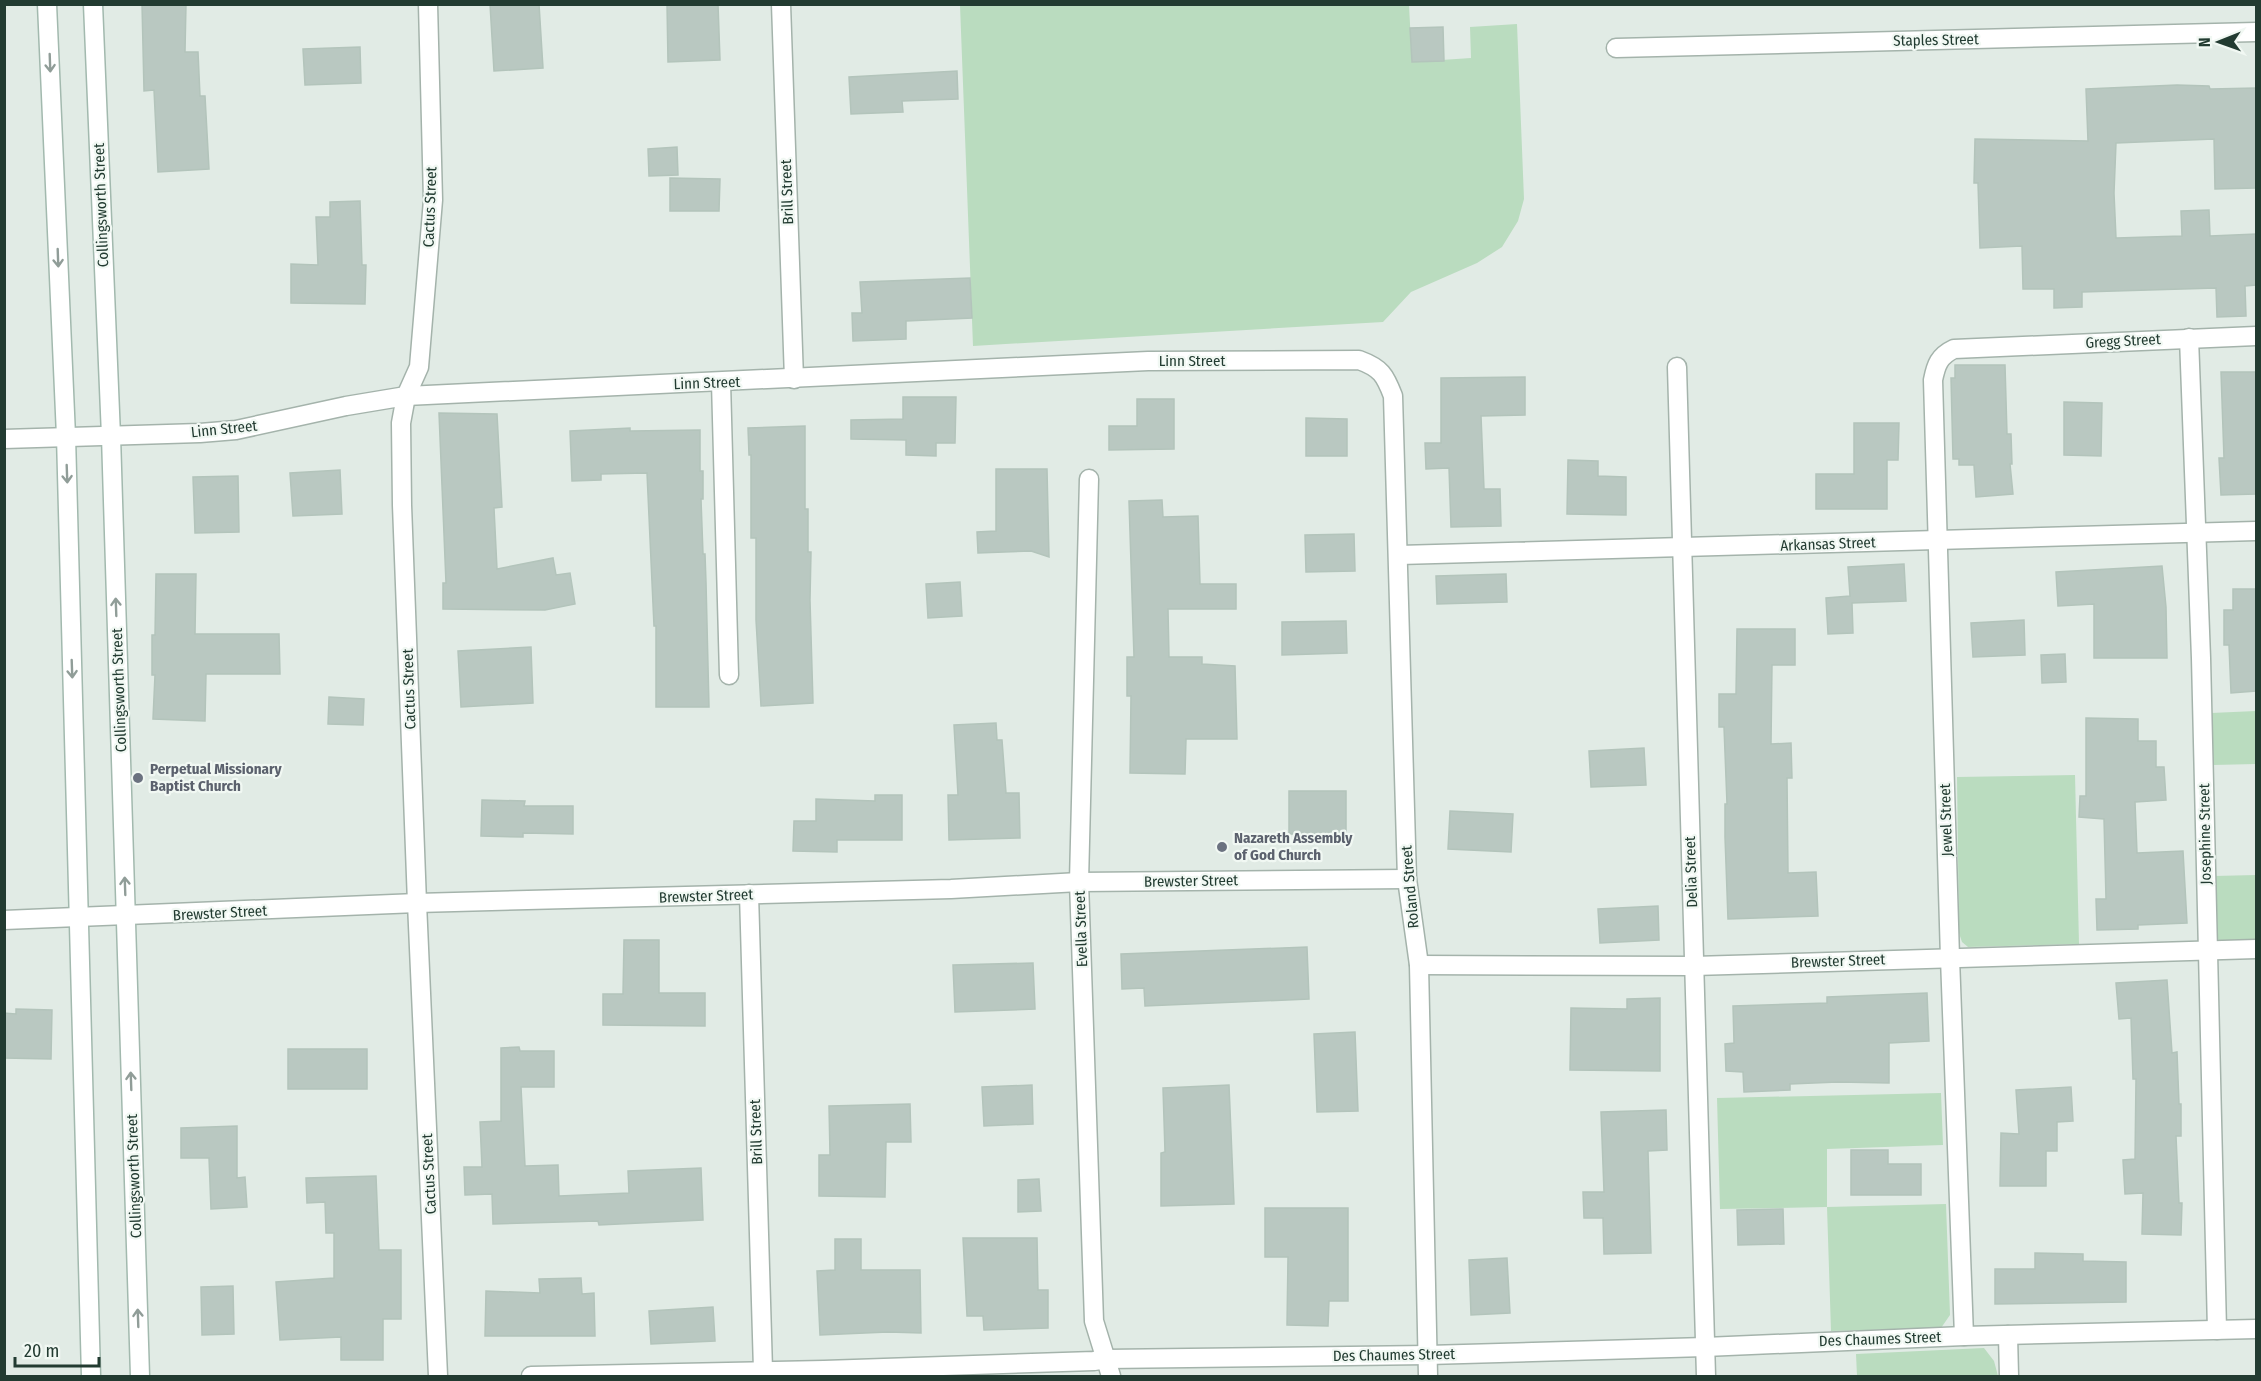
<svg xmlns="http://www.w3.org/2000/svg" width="2261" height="1381" viewBox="0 0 2261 1381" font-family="'Fira Sans Condensed',sans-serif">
<rect width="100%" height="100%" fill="#e1ebe5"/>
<!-- green -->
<g fill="#badcbf">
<path d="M960,5H1409L1412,62L1471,58L1470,27L1517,24L1524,199L1518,221L1502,247L1477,263L1411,292L1383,322L973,346Z"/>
<path d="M2256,711V764L2213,765L2211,713Z"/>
<path d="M2075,775L2079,944L1968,947L1962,942L1959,933L1957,777Z"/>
<path d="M2256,875V939L2219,941L2214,931V876Z"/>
<path d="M1941,1093L1943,1145L1827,1149V1207L1946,1204L1950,1315L1941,1328L1831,1331L1827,1207L1720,1209L1717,1098Z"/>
<path d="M1984,1348L1994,1361L1998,1376H1857L1856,1354Z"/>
</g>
<!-- building -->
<g fill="#b9c8c1" stroke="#b3c4bb" stroke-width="1.5">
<path d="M142,4H186L185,52H198L200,96H205L209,169L158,172L154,90L144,91Z"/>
<path d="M490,4H539L543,68L494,71Z"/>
<path d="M667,4H718L720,60L668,62Z"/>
<path d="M1443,27L1444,61L1412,62L1410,28Z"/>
<path d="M360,47L361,83L305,85L303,49Z"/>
<path d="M957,71L958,99L902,101L903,112L851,114L849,77Z"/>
<path d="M2177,85L2209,86L2210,89L2256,88V188L2215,189L2214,139L2116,143L2114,193L2116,238L2182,236L2181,211L2209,210L2210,236L2256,234V285L2245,286L2246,316L2217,317L2216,288L2082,292V307L2054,308V289H2023L2022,246L1980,248L1978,183H1974L1975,139L2088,141L2086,89Z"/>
<path d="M677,147L678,175L649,176L648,149Z"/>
<path d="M670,178L720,179L719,211H670Z"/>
<path d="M360,201L362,265H366L365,304L291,303V264L318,265L316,217H330V202Z"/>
<path d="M970,278L972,318L906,321V339L853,341L852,313H862L860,282Z"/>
<path d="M1955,365H2005L2007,434H2011L2012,464H2010L2013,494L1976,497L1974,465H1959V459H1953L1951,378H1955Z"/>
<path d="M2221,372H2256V494L2221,495L2219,458H2224Z"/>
<path d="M1525,377V415L1481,416L1484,489H1500L1501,526L1451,527L1449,468L1426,469L1425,443H1441V378Z"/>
<path d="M903,397H956L955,443H936V456L906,455V440L851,439V420L903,419Z"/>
<path d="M1137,399H1174V449L1109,450V426H1137Z"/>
<path d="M2064,402L2102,403L2101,456L2064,455Z"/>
<path d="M439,413L497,414L502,507L494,508L497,569L553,558L556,575L570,573L575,604L545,610L443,609V583H446Z"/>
<path d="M1306,418L1347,419V456H1306Z"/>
<path d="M1854,423H1899L1898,460H1887V509H1816V474H1854Z"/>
<path d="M805,426V509H808V552H811L810,600L813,703L761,706L756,620V538H751V455H749L748,428Z"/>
<path d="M630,428V431L700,430V471H703V499H701L703,554H705L706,582L709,707H656V626H654L647,473L601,474V480L572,481L570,431Z"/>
<path d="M1568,460L1598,461V476L1626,477V515L1567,514Z"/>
<path d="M996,469H1047L1049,557L1031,551L978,553L977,532L996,531Z"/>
<path d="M340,470L342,514L293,516L290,473Z"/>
<path d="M238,476L239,532L195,533L193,477Z"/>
<path d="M1162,500L1163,517L1198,516L1200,584H1236V609H1168L1169,657H1202V664L1235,666L1237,739H1186L1185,774L1130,773L1131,696H1127V657H1134L1129,501Z"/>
<path d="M1354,534L1355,571L1306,572L1305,535Z"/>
<path d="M1904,564L1906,601L1852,603L1853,633L1828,634L1826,598L1850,596L1848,567Z"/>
<path d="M2162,566L2166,607L2167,658H2094V604L2058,606L2056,572Z"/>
<path d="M156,574H196L195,634H279L280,674H206L205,721L153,719L155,675H152V635H155Z"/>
<path d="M1506,574L1507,602L1437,604L1436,576Z"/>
<path d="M960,582L962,616L928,618L926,584Z"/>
<path d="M2233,589H2256V691L2231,693L2229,645H2224V610H2233Z"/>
<path d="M2024,620L2025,655L1973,657L1971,623Z"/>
<path d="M1346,621L1347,653L1282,655V622Z"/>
<path d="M1737,629H1795V665H1772L1771,744L1791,743L1792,778H1787L1788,873L1816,872L1818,916L1728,919L1725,837V804H1727L1724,727H1719V694H1736Z"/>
<path d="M531,647L533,703L461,707L458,651Z"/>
<path d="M2065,654L2066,682L2042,683L2041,655Z"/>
<path d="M329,697L364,699L363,725L328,724Z"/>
<path d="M2086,718L2138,719V741H2156V767H2164L2166,800L2135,802L2137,853L2183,851L2187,923L2138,925V929L2097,930L2096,899H2106L2104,819L2079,817L2080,796H2086Z"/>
<path d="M996,723L997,740H1002L1006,793H1019L1020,838L949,840L948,795H958L954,725Z"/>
<path d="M1644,748L1646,785L1591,787L1589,751Z"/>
<rect x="1289" y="791" width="57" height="43"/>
<path d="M875,795H902V840H837V852L793,851L794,821H816V799L875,801Z"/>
<path d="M482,800L525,801L524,806H573V834L523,833V837L481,836Z"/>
<path d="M1450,811L1513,814L1511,852L1448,849Z"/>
<path d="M1658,906L1659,940L1600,943L1598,909Z"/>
<path d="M624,940H659V993H705V1026L603,1025V994H623Z"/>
<path d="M1307,947L1309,999L1145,1006L1144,988L1122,989L1121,954Z"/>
<path d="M1033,963L1035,1009L955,1012L953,965Z"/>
<path d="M2167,980L2172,1053L2177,1052L2179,1104H2181V1136H2176L2179,1203H2182L2181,1235L2142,1234L2143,1193L2125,1194L2123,1160L2135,1159L2136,1079H2133L2131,1018L2119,1019L2116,983Z"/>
<path d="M1927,993L1929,1041L1889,1043V1083L1838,1082L1790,1084V1090L1744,1092L1743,1072L1726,1071L1725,1044L1734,1043L1733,1006L1827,1003V997Z"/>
<path d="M1660,998V1071L1570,1070L1571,1008L1627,1009V999Z"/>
<path d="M16,1009L52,1010L51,1059L4,1058V1013L16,1014Z"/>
<path d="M1355,1032L1358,1111L1317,1112L1314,1034Z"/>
<path d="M519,1047L520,1051H554V1087H521L525,1166L558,1165L559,1196L629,1193L628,1171L701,1168L703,1220L599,1225L598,1221L493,1224L492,1194L465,1195L464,1167H482L480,1122L501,1121V1048Z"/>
<rect x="288" y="1049" width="79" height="40"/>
<path d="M1032,1085L1033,1124L984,1126L982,1087Z"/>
<path d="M1229,1085L1234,1204L1161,1206V1153L1165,1152L1163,1088Z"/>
<path d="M2071,1087L2073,1121L2057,1122V1151H2046V1186H2000L2001,1133L2019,1134L2016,1090Z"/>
<path d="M910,1104L911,1142H886L885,1197L819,1196V1155H830L829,1106Z"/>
<path d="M1666,1110L1667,1150L1648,1151L1651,1253L1604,1254L1603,1218H1584L1583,1192H1604L1601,1112Z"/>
<path d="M237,1126V1178L245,1177L247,1207L211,1209L209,1158H181V1128Z"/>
<path d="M1851,1150H1888V1164H1921V1195H1851Z"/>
<path d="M376,1176L379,1250H401V1319H383V1360H341V1337L280,1340L276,1282L334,1278V1233H326L325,1202L307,1203L306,1178Z"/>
<path d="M1039,1179L1041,1211L1018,1212V1180Z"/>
<path d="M1265,1208H1348V1301H1329L1328,1326L1287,1325L1288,1257H1265Z"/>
<path d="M1783,1209L1784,1244L1738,1245L1737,1210Z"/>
<path d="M963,1238H1037L1038,1290H1048V1328L984,1330L983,1316H967Z"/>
<path d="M835,1239H861V1270H920L921,1333L888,1332L820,1335L817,1271L835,1270Z"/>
<path d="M2035,1253L2083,1254V1261L2126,1262V1302L1995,1304V1269H2035Z"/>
<path d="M1507,1258L1510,1313L1471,1315L1469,1260Z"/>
<path d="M581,1278L582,1294L594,1293L595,1336H485L486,1291L540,1293L539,1279Z"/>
<path d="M233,1286L234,1334L202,1335L201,1287Z"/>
<path d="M713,1307L715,1341L651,1344L649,1311Z"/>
</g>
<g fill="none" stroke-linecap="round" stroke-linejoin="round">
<!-- street casing -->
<g stroke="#a4b3ab" stroke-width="21">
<g id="street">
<path d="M428,4L433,200L419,367L406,396L401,423L402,505L417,903L438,1376"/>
<path d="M781,4L794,379"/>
<path d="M1616,48L2256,32"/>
<path d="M2189,338L2201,658L2217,1330"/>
<path d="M1677,367L1706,1376"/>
<path d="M721,382L729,675"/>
<path d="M4,439L200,433L236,430L346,406L406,396L1148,361L1359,360C1381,368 1385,375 1393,396L1407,879L1419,965L1428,1376"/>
<path d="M1089,479L1079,882L1094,1321L1111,1376"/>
<path d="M1399,555L2256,531"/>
<path d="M749,894L763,1370"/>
<path d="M4,920L417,903L951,889L1079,882L1407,879"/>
<path d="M1419,965L1694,966L2256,949"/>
<path d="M2008,1335L2009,1376"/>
<path d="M1964,1336L1950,958L1933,380C1936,365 1939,356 1954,349L2256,336"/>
<path d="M531,1376L824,1370L1094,1361L1106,1359L1428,1355L1705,1347L1964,1336L2256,1329"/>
</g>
</g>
<!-- secondary casing -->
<g stroke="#a2b9ae" stroke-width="21">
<g id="secondary">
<path d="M47,4L66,436L91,1376"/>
<path d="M93,4L111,436L140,1376"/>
</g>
</g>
<!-- street -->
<use href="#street" stroke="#fff" stroke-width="18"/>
<!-- secondary -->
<use href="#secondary" stroke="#fff" stroke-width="18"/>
</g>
<!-- one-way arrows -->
<defs><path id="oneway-shaft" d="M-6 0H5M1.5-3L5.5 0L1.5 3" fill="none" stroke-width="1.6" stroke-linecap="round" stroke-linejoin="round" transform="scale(1.5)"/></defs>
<g stroke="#909d98">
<use href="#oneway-shaft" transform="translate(50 63) rotate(88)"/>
<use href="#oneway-shaft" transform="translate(58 258) rotate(88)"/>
<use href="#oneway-shaft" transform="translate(67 474) rotate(88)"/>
<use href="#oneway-shaft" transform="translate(116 607) rotate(-92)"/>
<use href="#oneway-shaft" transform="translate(72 669) rotate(88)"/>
<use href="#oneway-shaft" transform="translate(125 886) rotate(-92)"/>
<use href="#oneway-shaft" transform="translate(131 1081) rotate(-92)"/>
<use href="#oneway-shaft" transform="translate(138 1318) rotate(-92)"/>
</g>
<!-- markers -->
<g fill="#6b7280" stroke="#f1f8f3" stroke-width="2">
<circle cx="138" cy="778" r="6"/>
<circle cx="1222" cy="847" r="6"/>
</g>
<g text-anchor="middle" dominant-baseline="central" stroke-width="4.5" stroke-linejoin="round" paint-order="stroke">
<!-- street labels -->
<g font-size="15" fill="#223b31" stroke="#f1f8f3">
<text transform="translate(1936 40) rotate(-1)">Staples Street</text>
<text transform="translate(787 192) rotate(-92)">Brill Street</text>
<text transform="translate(101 205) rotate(-92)">Collingsworth Street</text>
<text transform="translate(430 207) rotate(-88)">Cactus Street</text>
<text transform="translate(2123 341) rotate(-3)">Gregg Street</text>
<text x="1192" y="361">Linn Street</text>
<text transform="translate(707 383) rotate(-2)">Linn Street</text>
<text transform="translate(224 429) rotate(-6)">Linn Street</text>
<text transform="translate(1828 544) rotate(-2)">Arkansas Street</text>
<text transform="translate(409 689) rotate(-92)">Cactus Street</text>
<text transform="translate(119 690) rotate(-92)">Collingsworth Street</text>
<text transform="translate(1946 820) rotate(-92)">Jewel Street</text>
<text transform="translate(2205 834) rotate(-91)">Josephine Street</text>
<text transform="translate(1691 872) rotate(-92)">Delia Street</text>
<text transform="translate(1191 881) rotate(-1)">Brewster Street</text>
<text transform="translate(1410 887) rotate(-95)">Roland Street</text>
<text transform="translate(706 896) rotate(-2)">Brewster Street</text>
<text transform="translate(220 913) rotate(-3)">Brewster Street</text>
<text transform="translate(1081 929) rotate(-92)">Evella Street</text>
<text transform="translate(1838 961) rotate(-2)">Brewster Street</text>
<text transform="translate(756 1132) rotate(-92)">Brill Street</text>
<text transform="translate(429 1174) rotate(-93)">Cactus Street</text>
<text transform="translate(134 1176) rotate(-92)">Collingsworth Street</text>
<text transform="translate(1880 1339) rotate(-2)">Des Chaumes Street</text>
<text transform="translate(1394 1355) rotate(-1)">Des Chaumes Street</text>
</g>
<!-- worship labels -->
<g font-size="15" font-weight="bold" fill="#5b616d" stroke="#f1f8f3" text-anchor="start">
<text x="150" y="769">Perpetual Missionary<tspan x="150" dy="17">Baptist Church</tspan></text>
<text x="1234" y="838">Nazareth Assembly<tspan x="1234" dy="17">of God Church</tspan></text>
</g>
</g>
<!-- border -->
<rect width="2261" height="1381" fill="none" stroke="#223b31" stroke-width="12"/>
<!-- north arrow -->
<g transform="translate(2219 42) rotate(269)" stroke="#f1f8f3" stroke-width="4.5" paint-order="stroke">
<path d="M0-4.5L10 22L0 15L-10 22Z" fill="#223b31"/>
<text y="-9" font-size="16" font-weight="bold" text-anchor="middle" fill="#223b31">N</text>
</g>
<!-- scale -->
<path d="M15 1357v9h84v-9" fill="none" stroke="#223b31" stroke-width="3"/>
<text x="24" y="1357" font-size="18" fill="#223b31" stroke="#f1f8f3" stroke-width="4.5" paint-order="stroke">20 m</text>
</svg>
